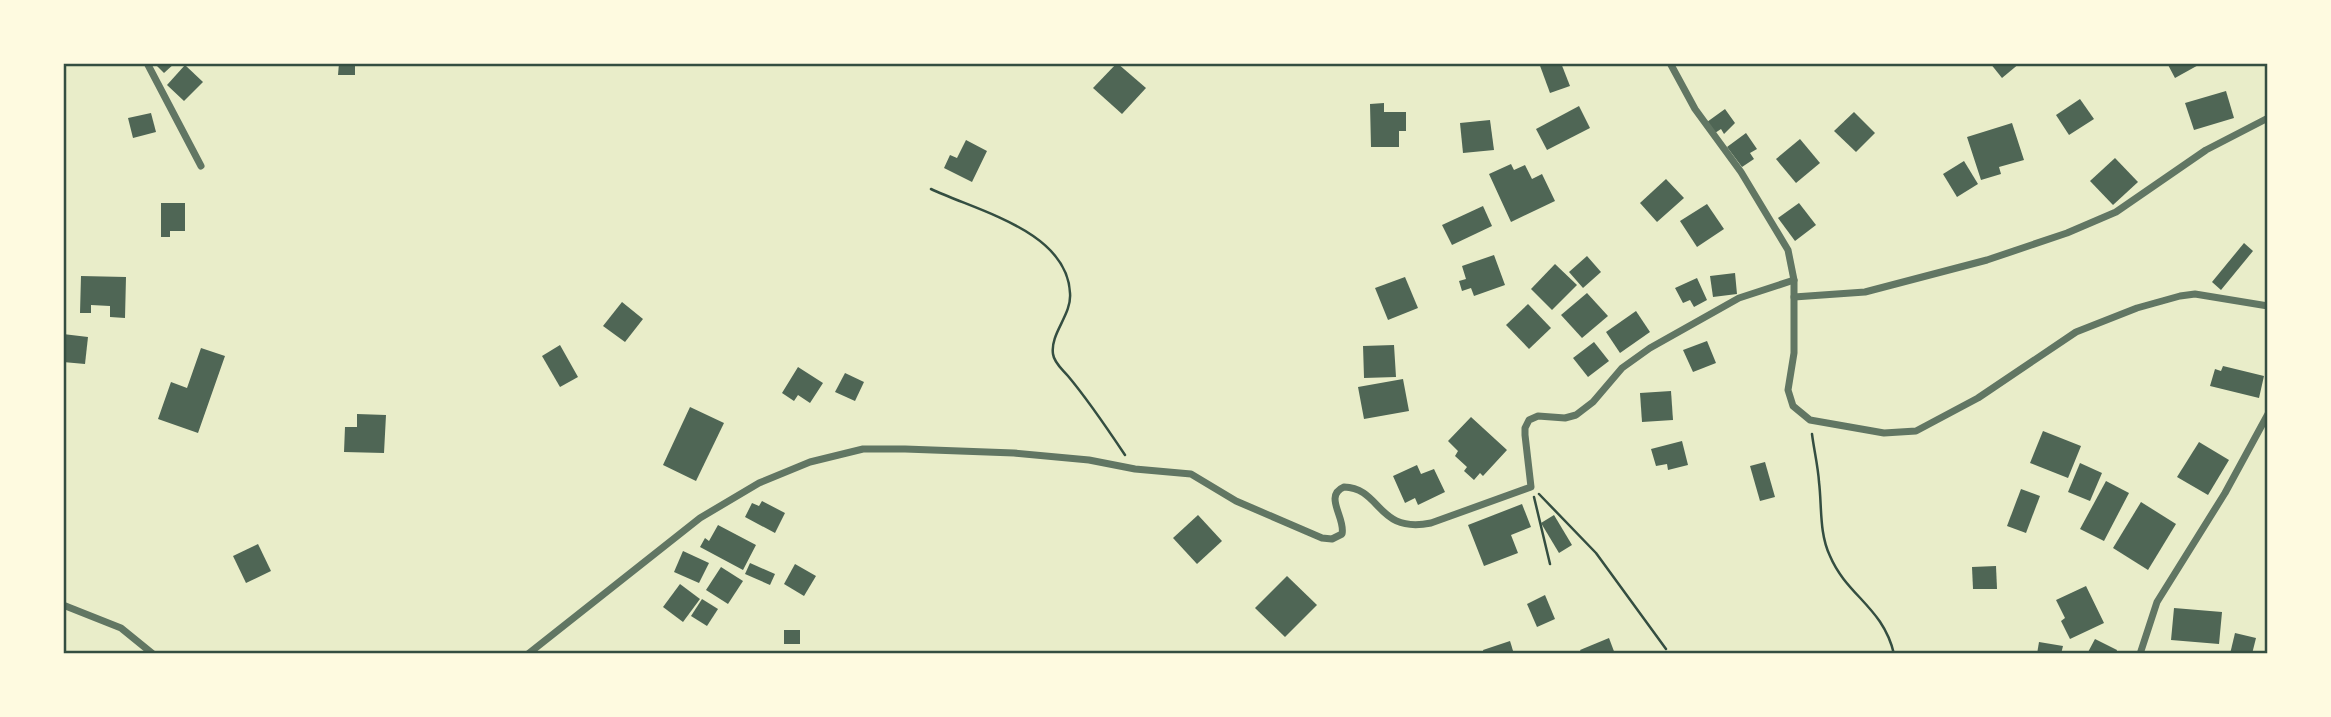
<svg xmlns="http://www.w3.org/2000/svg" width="2331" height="717" viewBox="0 0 2331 717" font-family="'Noto Sans',sans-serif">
<rect width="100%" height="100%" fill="#e9edc9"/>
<!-- building -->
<g fill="#4f6655">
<path d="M154,63H175L164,73Z"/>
<path d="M339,63H355V75H338Z"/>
<path d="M1117,63L1146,88L1122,114L1093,88Z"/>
<path d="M1539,63H1561L1570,86L1550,93Z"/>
<path d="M1990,63H2020L2002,78Z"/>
<path d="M2167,63H2202L2175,78Z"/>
<path d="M185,65L203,82L184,101L167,85Z"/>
<path d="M2226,91L2234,118L2194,130L2185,103Z"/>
<path d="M2080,99L2094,119L2069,135L2056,115Z"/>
<path d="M1384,103V112H1406V131H1399V147H1371L1370,104Z"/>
<path d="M1579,106L1590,128L1547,150L1536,129Z"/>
<path d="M1725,109L1735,123L1724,134L1721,129L1715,133L1707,122Z"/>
<path d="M1854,112L1875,133L1856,152L1834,131Z"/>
<path d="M151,113L156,132L133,138L128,118Z"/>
<path d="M1490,120L1494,150L1463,153L1460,123Z"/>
<path d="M2012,123L2024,160L1999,167L2001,174L1981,180L1967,137Z"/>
<path d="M1746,133L1757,149L1750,153L1754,159L1742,167L1727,147Z"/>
<path d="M1800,139L1820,163L1796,183L1776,159Z"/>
<path d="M966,140L987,151L972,182L944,168L950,155L957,158Z"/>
<path d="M2115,158L2138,182L2113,205L2090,181Z"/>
<path d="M1964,161L1978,184L1957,197L1943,174Z"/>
<path d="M1511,164L1514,170L1525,165L1532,179L1542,174L1555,201L1511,222L1489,174Z"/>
<path d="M1666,179L1684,198L1657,222L1640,203Z"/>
<path d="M161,203H185V231H170V237H161Z"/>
<path d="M1799,203L1816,225L1795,241L1778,218Z"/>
<path d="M1707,204L1724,229L1697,247L1680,221Z"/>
<path d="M1483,206L1492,226L1452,245L1442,225Z"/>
<path d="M2244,243L2253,251L2221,290L2212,282Z"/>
<path d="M1494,255L1505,285L1474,296L1471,288L1462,291L1459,281L1466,279L1462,266Z"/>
<path d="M1587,256L1601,272L1583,288L1569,272Z"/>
<path d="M1555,264L1577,285L1552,310L1531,289Z"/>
<path d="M1735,273L1737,294L1713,297L1710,276Z"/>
<path d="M81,276L126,277L125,318L110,317V306L91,305V313H80Z"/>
<path d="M1405,277L1418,308L1388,320L1375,288Z"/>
<path d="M1697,278L1707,300L1694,307L1690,300L1683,303L1675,288Z"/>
<path d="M1587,293L1608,316L1582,338L1561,315Z"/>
<path d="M622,302L643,319L625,342L603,326Z"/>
<path d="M1528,304L1551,328L1529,349L1506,325Z"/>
<path d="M1636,311L1650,332L1620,353L1606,332Z"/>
<path d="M63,334L88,337L85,364L63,362Z"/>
<path d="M1707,341L1716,363L1693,372L1683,350Z"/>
<path d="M1594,342L1609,361L1588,377L1573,358Z"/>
<path d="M560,345L578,377L560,387L542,356Z"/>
<path d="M1394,345L1396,377L1364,378L1363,346Z"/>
<path d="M201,348L225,356L198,433L158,419L171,382L187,388Z"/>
<path d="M2223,366L2264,376L2259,398L2210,386L2215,369L2221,371Z"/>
<path d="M798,367L823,383L810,403L798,395L794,401L782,393Z"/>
<path d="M845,373L864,382L855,401L835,392Z"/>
<path d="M1403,379L1409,411L1364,419L1358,387Z"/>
<path d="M1671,391L1673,420L1642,422L1640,393Z"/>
<path d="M690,407L724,423L696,481L663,465Z"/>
<path d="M357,414L386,415L384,453L344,452L345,427H357Z"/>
<path d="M1471,417L1507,450L1483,476L1480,473L1474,480L1464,471L1467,467L1455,456L1458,451L1448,441Z"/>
<path d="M2043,431L2081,446L2068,478L2030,463Z"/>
<path d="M1682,441L1688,465L1668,470L1667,464L1656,466L1651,449Z"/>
<path d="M2199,442L2229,460L2208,495L2177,477Z"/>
<path d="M1765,462L1775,497L1760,501L1750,466Z"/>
<path d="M2080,463L2102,473L2090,501L2068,492Z"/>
<path d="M1417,465L1421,474L1434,469L1445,492L1418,505L1415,498L1405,503L1393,476Z"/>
<path d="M2106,481L2129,493L2104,541L2080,529Z"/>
<path d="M2021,489L2040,496L2026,533L2007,526Z"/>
<path d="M762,501L785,513L775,533L745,517L752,503L759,506Z"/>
<path d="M2141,502L2176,524L2148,570L2113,548Z"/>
<path d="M1522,504L1531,527L1511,535L1518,553L1484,566L1468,525Z"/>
<path d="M1198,515L1222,541L1197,564L1173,538Z"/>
<path d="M1554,515L1572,545L1559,553L1541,523Z"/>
<path d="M718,525L756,545L743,570L700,547L705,538L709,541Z"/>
<path d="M258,544L271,571L246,583L233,556Z"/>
<path d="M683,551L709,563L699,583L674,572Z"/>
<path d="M750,563L775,574L770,585L745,574Z"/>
<path d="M795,564L816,576L804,596L784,584Z"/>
<path d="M1996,566L1997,589H1973L1972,567Z"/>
<path d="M721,567L743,581L728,604L706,590Z"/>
<path d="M1287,576L1317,605L1285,637L1255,608Z"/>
<path d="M680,584L700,599L683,622L663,607Z"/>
<path d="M2086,586L2104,623L2070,639L2061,621L2065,618L2056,600Z"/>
<path d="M1545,595L1555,619L1537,627L1527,604Z"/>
<path d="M702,599L718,609L707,626L691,616Z"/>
<path d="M2174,608L2222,612L2219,644L2171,640Z"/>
<rect x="784" y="630" width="16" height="14"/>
<path d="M2235,633L2256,638L2252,654H2230Z"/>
<path d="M1609,638L1615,654H1582L1580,650Z"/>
<path d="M2095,639L2117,650L2116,654H2087Z"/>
<path d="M1510,641L1514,654H1484L1483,650Z"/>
<path d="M2039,642L2063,646L2061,654H2037Z"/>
</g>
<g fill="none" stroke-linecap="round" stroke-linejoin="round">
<!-- path -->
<g stroke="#344e41" stroke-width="2.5">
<path d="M931,189C977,211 1067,231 1070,293C1072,315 1050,333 1053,354C1054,363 1063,370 1068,376C1089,401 1107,428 1125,455"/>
<path d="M1812,434C1814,450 1818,466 1819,482C1822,506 1819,533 1830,556C1847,596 1883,607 1894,654"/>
<path d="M1539,494L1596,553L1666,649"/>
<path d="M1534,497L1550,564"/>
</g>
<!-- minor -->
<g stroke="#617663" stroke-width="7">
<path d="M147,63L201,166"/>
<path d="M1670,63L1695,109L1741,172L1788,250L1794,280V353L1788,390L1793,406L1810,420L1884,433L1916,431L1978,398L2076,332L2137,308L2180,296L2195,294L2268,306"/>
<path d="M1794,297L1865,292L1987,260L2067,233L2116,212L2206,150L2268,118"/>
<path d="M63,605L121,628L153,654"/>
<path d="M528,654L700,518L759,483L810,462L863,449H905L1014,453L1089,460L1135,469L1191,474L1236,501L1322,538L1332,539L1342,534C1346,518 1323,496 1344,487C1382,488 1376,534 1431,523L1531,487L1525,435V428L1529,420L1538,416L1565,418L1576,415L1593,402L1622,368L1650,348L1739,298L1794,280"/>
<path d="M2140,654L2157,602L2225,493L2268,414"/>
</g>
</g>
<!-- border -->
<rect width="2331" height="717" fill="none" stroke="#fefae0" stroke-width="130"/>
<rect x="65" y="65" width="2201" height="587" fill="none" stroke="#344e41" stroke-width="2.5"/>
</svg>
